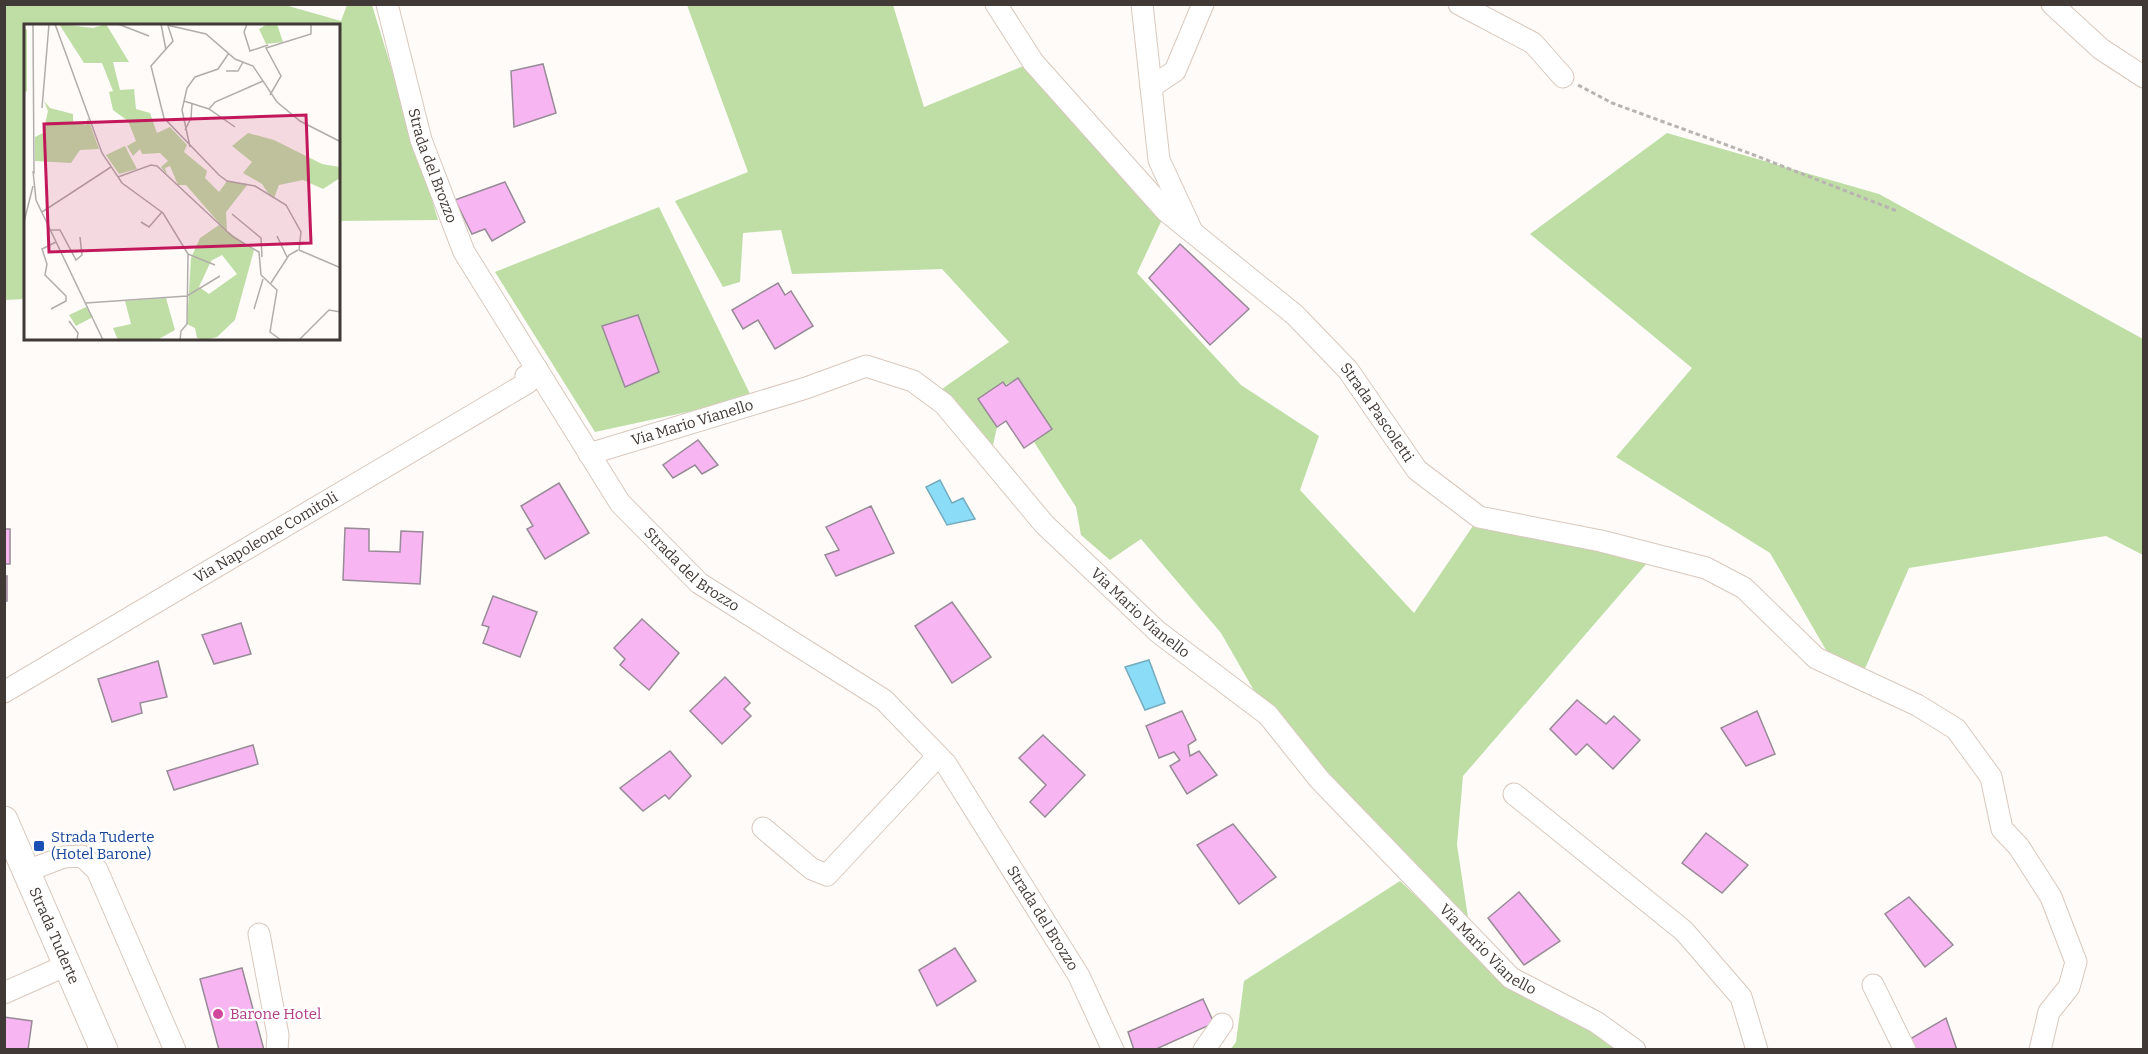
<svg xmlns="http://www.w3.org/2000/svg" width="2148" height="1054" viewBox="0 0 2148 1054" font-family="Bitter,serif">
<rect width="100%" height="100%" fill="#fefbf8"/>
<!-- green -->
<g fill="#bedea6">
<path d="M5,5H285L341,21L347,5H372L438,220L339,221V26H26L25,299L5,300Z"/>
<path d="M687,5H893L924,107L1033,62L1166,211L1137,273L1241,385L1319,436L1300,490L1414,613L1479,517L1654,555L1463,776L1457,845L1471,937L1268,715L1221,633L1141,539L1110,560L1081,535L1076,507L1034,442L1052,429L1018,378L979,399L997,427L992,450L942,389L1009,342L942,269L792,274L781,230L743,233L740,282L723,287L675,201L748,172Z"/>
<path d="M1667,133L1879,194L2143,339V555L2106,536L1909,568L1863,673L1830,657L1770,553L1616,457L1692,368L1530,234Z"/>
<path d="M659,207L752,398L595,432L495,272Z"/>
<path d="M1400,881L1507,982L1592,1028L1622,1050H1230L1236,1042L1244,981Z"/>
</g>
<!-- water -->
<g fill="#8bdcf6" stroke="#74abbc" stroke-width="1.5">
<path d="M940,480L952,503L963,498L975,519L947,525L926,487Z"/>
<path d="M1149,660L1165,703L1145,710L1125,667Z"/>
</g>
<!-- building -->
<g fill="#f7b6f2" stroke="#988b97" stroke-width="1.5">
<path d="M543,64L556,113L514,127L511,71Z"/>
<path d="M505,182L525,222L492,241L485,229L472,234L455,200Z"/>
<path d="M1180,244L1249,309L1210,345L1149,278Z"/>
<path d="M778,283L785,295L791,291L813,326L775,349L758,320L743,329L732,310Z"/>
<path d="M638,315L659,372L625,387L602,326Z"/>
<path d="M1018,378L1052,429L1024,448L1006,421L997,427L978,399L1003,382L1006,386Z"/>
<path d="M698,440L718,465L702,474L695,465L673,478L663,465Z"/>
<path d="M559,483L589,533L545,559L527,529L533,526L521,506Z"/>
<path d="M871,506L894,553L836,576L825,555L839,550L826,527Z"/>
<path d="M345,528L369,529V551L400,552L401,531L423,532L420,584L343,580Z"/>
<rect x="4" y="529" width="6" height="35"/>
<rect x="4" y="576" width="3" height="25"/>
<path d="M493,596L537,612L520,657L483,643L489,627L482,625Z"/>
<path d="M952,602L991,657L952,683L915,626Z"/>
<path d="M642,619L679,653L649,690L620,665L625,659L614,648Z"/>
<path d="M241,623L251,654L214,664L202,635Z"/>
<path d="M158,661L167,697L140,703L142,713L112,722L98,679Z"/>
<path d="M725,677L750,703L744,709L751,716L722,744L690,711Z"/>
<path d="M1577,700L1606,724L1614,716L1640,740L1613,769L1587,744L1576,755L1550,729Z"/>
<path d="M1182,711L1196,740L1188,745L1190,756L1199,751L1217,775L1187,794L1170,766L1180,760L1174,752L1159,758L1146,726Z"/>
<path d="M1757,711L1775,754L1746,766L1721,728Z"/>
<path d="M1043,735L1085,775L1045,817L1030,802L1046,785L1019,758Z"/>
<path d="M253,745L258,764L174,790L167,771Z"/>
<path d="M670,751L691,776L669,799L665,795L643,811L620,788Z"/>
<path d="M1233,824L1276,877L1239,904L1197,845Z"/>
<path d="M1706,833L1748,865L1722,893L1682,863Z"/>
<path d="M1519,892L1560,941L1524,965L1488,918Z"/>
<path d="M1909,897L1953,945L1925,967L1885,914Z"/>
<path d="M955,948L976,981L937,1006L919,970Z"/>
<path d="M242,968L264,1050H219L200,979Z"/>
<path d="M1203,999L1214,1023L1154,1050H1134L1128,1032Z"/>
<path d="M4,1017L32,1021L28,1050H4Z"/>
<path d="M1946,1018L1957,1050H1915L1910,1039Z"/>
</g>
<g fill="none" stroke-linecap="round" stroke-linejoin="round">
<!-- minor casing -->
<g stroke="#d9c8bd" stroke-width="23">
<g id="minor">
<path id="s1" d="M387,4L421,140L464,252L620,503L699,583L884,700L946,764L1079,976L1113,1050"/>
<path id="s2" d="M996,4L1033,62L1166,211L1295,315L1348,370L1417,470L1479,517L1601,541L1706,568L1744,588L1816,658L1917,705L1956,729L1991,777L2002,829L2019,847L2051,897L2076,962L2069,987L2049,1012L2040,1050"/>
<path d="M1142,4L1159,160L1191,229"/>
<path d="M1459,4L1533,43L1563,77"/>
<path d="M2052,4L2101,49L2144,77"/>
<path d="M1151,87L1175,71L1203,4"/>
<path id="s3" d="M589,454L806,388L866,366L913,381L944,404L1044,524L1158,632L1268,715L1319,779L1511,978L1596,1022L1635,1050"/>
<path id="s4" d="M4,692L527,383L526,376L537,369"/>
<path d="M1514,794L1684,931L1741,997L1757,1050"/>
<path d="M763,828L812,869L827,875L938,756"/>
<path d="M27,871L64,857L82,856L97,870L175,1050"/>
<path d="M259,934L278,1035L277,1050"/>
<path d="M1873,985L1905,1050"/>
<path d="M4,993L67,965"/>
<path d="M1204,1050L1222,1024"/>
</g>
</g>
<!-- major casing -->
<g stroke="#d9c8bd" stroke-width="29">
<g id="major">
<path id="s5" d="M4,820L104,1050"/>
</g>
</g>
<!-- path -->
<path stroke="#b9b4b1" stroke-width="3" stroke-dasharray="4.5 3" stroke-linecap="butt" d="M1578,85L1612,103L1754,155L1897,211"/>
<!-- minor -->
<use href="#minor" stroke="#fff" stroke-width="21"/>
<!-- major -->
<use href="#major" stroke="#fff" stroke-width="27"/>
</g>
<!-- markers -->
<rect fill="#1a4fb4" stroke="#fff" stroke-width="2" x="33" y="840" width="12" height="12" rx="3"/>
<circle fill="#d1479c" stroke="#fff" stroke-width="2" cx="218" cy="1014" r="6"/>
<g text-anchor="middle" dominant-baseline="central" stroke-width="4.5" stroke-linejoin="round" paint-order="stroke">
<!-- street labels -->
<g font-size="15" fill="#403935" stroke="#fff">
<text stroke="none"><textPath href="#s1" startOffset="168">Strada del Brozzo</textPath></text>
<text stroke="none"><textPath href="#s2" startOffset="562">Strada Pascoletti</textPath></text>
<text stroke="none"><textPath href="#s3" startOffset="108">Via Mario Vianello</textPath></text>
<text stroke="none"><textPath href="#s4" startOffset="304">Via Napoleone Comitoli</textPath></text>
<text stroke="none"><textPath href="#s1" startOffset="654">Strada del Brozzo</textPath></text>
<text stroke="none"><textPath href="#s3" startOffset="666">Via Mario Vianello</textPath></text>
<text stroke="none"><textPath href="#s1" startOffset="1158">Strada del Brozzo</textPath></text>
<text stroke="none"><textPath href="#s5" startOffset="126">Strada Tuderte</textPath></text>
<text stroke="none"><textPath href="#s3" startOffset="1152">Via Mario Vianello</textPath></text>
</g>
<!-- transit labels -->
<g font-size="15" fill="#164399" stroke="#fff" text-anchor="start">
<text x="51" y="837">Strada Tuderte<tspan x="51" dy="17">(Hotel Barone)</tspan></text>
</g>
<!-- hotel labels -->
<g font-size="15" fill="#b23c85" stroke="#fff" text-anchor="start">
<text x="230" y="1014">Barone Hotel</text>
</g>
</g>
<!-- overview -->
<g transform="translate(24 24)">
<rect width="316" height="316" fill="#fefbf8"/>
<path d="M35,0L69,4L82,0L105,38H89L96,66L110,65L112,85L126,89L133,109L146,103L163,121L160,128L183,147L181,154L195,168L203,157L224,160L202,188L203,208L162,161H154L146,142L141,144L143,151L137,143L144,137L136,129L118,130L116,125L109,132L103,122L112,117L104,97L89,86L85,68L89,67L78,39H60ZM243,0H253L259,18L242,20L235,5ZM0,4L3,6V67L0,69ZM20,77L26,84L49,90V98L62,101L64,94L75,125L56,126L47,139L11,137V113L19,109L24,87ZM224,109L250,116L298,140L316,143V154L299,165L279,156L255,161L250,174L246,172L238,160L219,149L228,138L208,122ZM101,122L113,145L95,150L82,131ZM195,201L230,226L211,296L193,313L181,316L173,314L171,304L163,300L167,234L176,214ZM198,231L213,250L185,270L175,263L187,237ZM142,274L151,306L133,316H94L89,304L107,300L101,277ZM62,283L69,293L52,302L45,291Z" fill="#bedea6" fill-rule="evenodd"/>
<path fill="none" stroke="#b2adaa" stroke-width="1.5" d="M9,0L10,150M31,0L78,129L98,159L139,189L164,230L163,300L157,307L156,316M94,0L125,12M137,0L142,26M223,0L220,8L226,27L244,21M143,1L182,10L211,35L229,42L253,78L276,97L317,118M144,2L149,17L127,42L140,94L195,151L203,157L231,162L262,181L277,208L275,226M202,47H214L219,38M246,71L257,52L242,24L287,10V0M160,77L185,85L211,103M18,84L25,0M185,85L191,78L239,57M161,106L167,94L168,79M166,123L158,86L163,64L171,53L194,45L205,29M9,147L12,176L79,316M94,153L127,141L133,142L209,213L235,228L237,251L253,266L246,308L257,316M18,188L87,143M208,190L237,214L238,233M0,198L9,162M117,198L125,203L138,188M27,206H36L52,236L58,231L56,213M253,212L263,233M275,226L317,244M164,230L191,241M247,259L265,231L274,226M62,279L163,272L196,252M27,285L42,277V272L21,251L23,240L18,225L32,218M230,285L239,255M45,297L54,309L53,316M275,316L305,286L317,288"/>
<path fill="#c2185b" fill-opacity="0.15" stroke="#c2185b" stroke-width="3" d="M282,91L287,219L25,228L20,100Z"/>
<rect width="316" height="316" fill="none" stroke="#403935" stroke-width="3"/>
</g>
<!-- border -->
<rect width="2148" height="1054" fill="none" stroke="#403935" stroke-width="12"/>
</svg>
